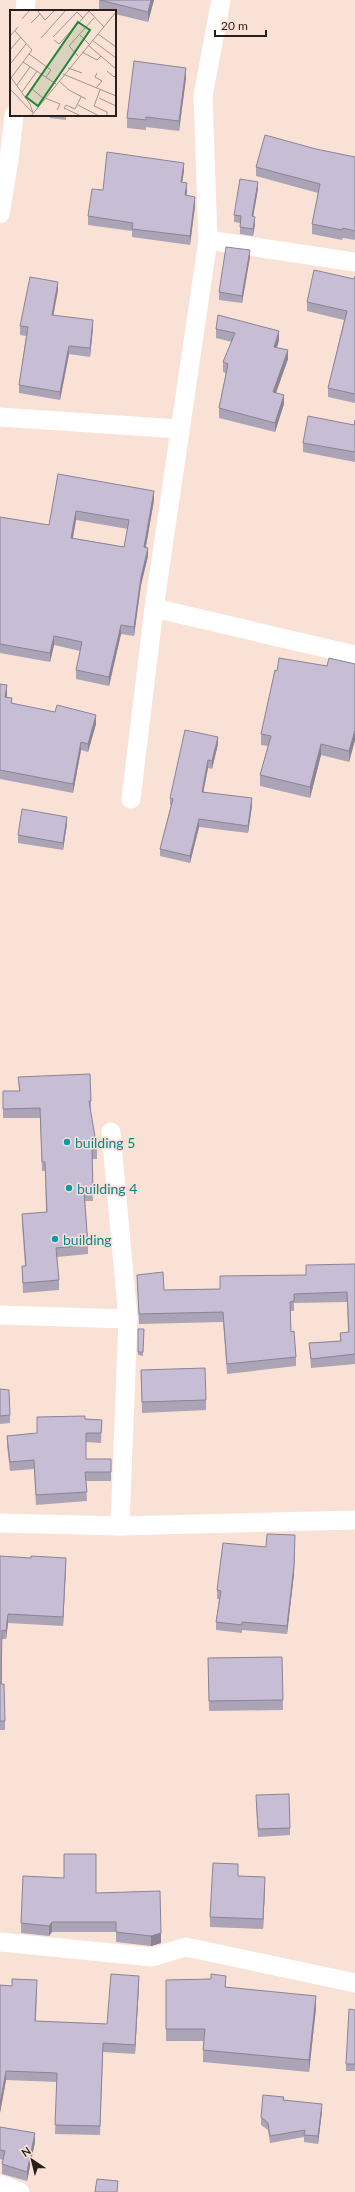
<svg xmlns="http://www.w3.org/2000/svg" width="355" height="2192" viewBox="0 0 355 2192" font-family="Lato,sans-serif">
<rect width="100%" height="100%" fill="#fae1d5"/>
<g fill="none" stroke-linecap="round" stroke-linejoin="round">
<!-- minor -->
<g stroke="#fff" stroke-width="19">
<path d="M221,0L203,96L208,240L154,608L355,655"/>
<path d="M25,11L26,0"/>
<path d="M0,214L9,160L14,115"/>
<path d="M208,240L355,262"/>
<path d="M0,417L179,429"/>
<path d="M131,799L154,608"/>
<path d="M111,1132L128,1319"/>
<path d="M0,1315L128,1319L120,1526"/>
<path d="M0,1523L120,1526L355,1520"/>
<path d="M0,1942L152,1957L186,1947L355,1983"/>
<path d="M0,2184L20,2192"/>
</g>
</g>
<!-- wall -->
<g fill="#aba3b6" fill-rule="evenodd">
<path d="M99,0H154L148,22L115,14V11H103L99,10Z"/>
<path d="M186,78L179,131L146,127V130L127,128V118Z"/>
<path d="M50,115H66V120L50,118Z"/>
<path d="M316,149L355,157V240L343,238L342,240L312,234V224L318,193L256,176V167Z"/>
<path d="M184,171L182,182L187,191L186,196L195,206L190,245L132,237V231L88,225V216L103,190Z"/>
<path d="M258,189L253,216L255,224L253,236L240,234V223L234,222V215Z"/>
<path d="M250,257L242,303L219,300V292Z"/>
<path d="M355,276V403L328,397V388L344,320L307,311V302L354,279Z"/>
<path d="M58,290L53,315L93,328L90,357L69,354L60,400L19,393V385L26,336L20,335V326Z"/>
<path d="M216,329L279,340L277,348L288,359L276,393L284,404L275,432L219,418V408L226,373L223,372V362L232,342L216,338Z"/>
<path d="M355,420V462L303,452V443L354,425Z"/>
<path d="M58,474L154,500L146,547L148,556L141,585L134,636L121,634L109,686L76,679V670L80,651L54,645L50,662L0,653V517L49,525ZM76,520L128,529L124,547L73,538Z"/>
<path d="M355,664V740L349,762L321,755L310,798L260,786V775L268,746L261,745V734L277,671Z"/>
<path d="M0,684L7,694V697L12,703L96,724L88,752L81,750L73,793L0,779Z"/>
<path d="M218,744L212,769L208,768L203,792L252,806L248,833L199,827L190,863L160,856V849L171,805H170V798Z"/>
<path d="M67,824L63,850L18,843V835Z"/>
<path d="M18,1077L91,1101V1111H90L97,1149V1159H92L93,1201H85L88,1245V1254L57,1257L59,1280V1290L23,1293L22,1266H25L22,1224V1214L46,1212L45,1171H42L40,1118H3V1091H19Z"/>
<path d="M355,1264V1364L311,1368L309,1343L340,1341V1333H348L347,1302L294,1303V1311H290L291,1332L296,1357V1366L227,1374L223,1322L139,1324L137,1275L164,1290L220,1289L306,1275Z"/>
<path d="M138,1329H144L143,1356L138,1355Z"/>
<path d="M141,1370L206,1400V1410L142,1413Z"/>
<path d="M0,1389L10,1415V1423L0,1424Z"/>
<path d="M85,1419L102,1420L101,1443L86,1442V1459L111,1469V1481H86L87,1501L36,1505L34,1469L10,1471L7,1446V1436L37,1433Z"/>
<path d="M0,1556L66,1566L63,1626L8,1623L6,1639H2V1684L5,1721V1730H0Z"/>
<path d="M294,1574L287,1634L242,1630V1633L216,1630V1622L219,1599H217V1590Z"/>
<path d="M282,1657L283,1710L209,1711L208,1658Z"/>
<path d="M256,1803L290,1828V1835L258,1837Z"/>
<path d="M238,1876L265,1887L263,1929L210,1927V1917Z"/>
<path d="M96,1893L161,1943L151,1946L116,1942V1932H52L49,1936L21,1933V1923Z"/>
<path d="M166,1980L226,1987L316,2008L309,2072L203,2062V2050L204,2041H166Z"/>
<path d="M0,1985L37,1989L36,2021L107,2024L139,1985L135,2054L103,2052L100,2135L55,2134L57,2082L6,2080L0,2113Z"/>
<path d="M355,2010V2071H346V2064Z"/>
<path d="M284,2100L322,2111L318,2144L304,2142V2137L270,2143L268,2130L261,2125V2117Z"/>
<path d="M0,2127L35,2142L27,2181L2,2174V2164L3,2160L0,2159Z"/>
</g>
<!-- shaded-wall -->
<g fill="#8b8494">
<path d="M151,0H154L148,22V12Z"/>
<path d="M186,68V78L179,131V121Z"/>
<path d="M184,163V171L181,190V182Z"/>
<path d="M258,182V189L252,223V216Z"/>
<path d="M187,183V191L185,204V195Z"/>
<path d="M195,197V206L190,245V236Z"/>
<path d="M255,217V224L253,236V229Z"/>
<path d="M250,250V257L242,303V296Z"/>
<path d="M58,282V290L52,323V315Z"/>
<path d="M93,320V328L90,357V348Z"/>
<path d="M279,331V340L274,356V347Z"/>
<path d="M69,346V354L60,400V392Z"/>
<path d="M288,350V359L273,401V392Z"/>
<path d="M284,395V404L275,432V423Z"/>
<path d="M154,491V500L144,556V547Z"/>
<path d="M76,511V520L71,547V538Z"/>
<path d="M148,548V556L141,585L134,636V627L141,577Z"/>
<path d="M121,625V634L109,686V677Z"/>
<path d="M54,636V645L50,662V653Z"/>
<path d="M7,685V694L5,705V697Z"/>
<path d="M96,715V724L88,752V744Z"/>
<path d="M355,730V740L349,762V751Z"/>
<path d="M218,737V744L212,769V761Z"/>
<path d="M81,742V750L73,793V784Z"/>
<path d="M321,744V755L310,798V787Z"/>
<path d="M208,760V768L202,799V792Z"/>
<path d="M252,798V806L248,833V826Z"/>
<path d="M67,817V824L63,850V843Z"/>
<path d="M199,819V827L190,863V856Z"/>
<path d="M295,1535L294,1574L287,1634V1626Z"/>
<path d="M66,1558V1566L63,1626V1617Z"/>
<path d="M8,1614V1623L6,1639V1631Z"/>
<path d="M265,1877V1887L263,1929V1919Z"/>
<path d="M52,1922V1932L49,1936V1926Z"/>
<path d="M161,1933V1943L151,1946V1936Z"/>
<path d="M139,1976V1985L135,2054V2045Z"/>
<path d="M316,1996V2008L309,2072V2060Z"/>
<path d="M6,2071V2080L0,2113V2104Z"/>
<path d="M322,2104V2111L318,2144V2136Z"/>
<path d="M35,2133V2142L27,2181V2172Z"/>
</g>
<!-- building -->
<g fill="#c7bdd4" stroke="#8b8494" fill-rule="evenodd">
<path d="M100,0H151L148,12Z"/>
<path d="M134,61L186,68L179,121L146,117V120L127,118Z"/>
<path d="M265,135L316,149L355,157V231L343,228L342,230L312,224L320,184L256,167Z"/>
<path d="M107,152L184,163L181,182L187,183L185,195L195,197L190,236L132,229L133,223L88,216L92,189L103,190Z"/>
<path d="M240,179L258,182L252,216L255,217L253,229L240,227L241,216L234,215Z"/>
<path d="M226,247L250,250L242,296L219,292Z"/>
<path d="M314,270L354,279L355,276V394L328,388L347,311L307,302Z"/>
<path d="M30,277L58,282L52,315L93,320L90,348L69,346L60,392L19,385L28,327L20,326Z"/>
<path d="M218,315L279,331L274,347L288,350L273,392L284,395L275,423L219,408L228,364L223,362L235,333L216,329Z"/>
<path d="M308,416L354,425L355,420V452L303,443Z"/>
<path d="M58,474L154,491L144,547L148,548L141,577L134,627L121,625L109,677L76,670L82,642L54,636L50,653L0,644V517L49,525ZM76,511L129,520L124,547L71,538Z"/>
<path d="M279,658L327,666L329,658L355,664V730L349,751L321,744L310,787L260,775L271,736L261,734L275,670L277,671Z"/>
<path d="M0,684L7,685L5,697L12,698L11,703L55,712L57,705L96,715L88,744L81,742L73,784L0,770Z"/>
<path d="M185,730L218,737L212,761L208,760L202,792L252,798L248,826L199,819L190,856L160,849L173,799L170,798Z"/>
<path d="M22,809L67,817L63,843L18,835Z"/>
<path d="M90,1074L91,1101H89L97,1149L92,1150L93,1191L84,1192L88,1245L56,1248L59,1280L23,1283L22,1266H26L22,1214L47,1212L45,1162H42L40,1108L3,1109V1091H20L18,1077Z"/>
<path d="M355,1264V1354L311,1359L309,1343L341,1341L340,1333L349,1332L347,1292L294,1294V1301L290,1302L291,1332L294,1331L296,1357L227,1364L223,1312L139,1314L137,1275L163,1272L164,1290L220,1289V1276L306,1275V1265Z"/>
<path d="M138,1329H144L143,1352H138Z"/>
<path d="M205,1368L206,1400L142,1402L141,1370Z"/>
<path d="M0,1389L9,1390L10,1415L0,1416Z"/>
<path d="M85,1416V1419L102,1420L101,1433H86V1459H111V1472H85L87,1492L36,1495L34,1460L10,1462L7,1436L37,1433V1417Z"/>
<path d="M267,1534L295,1535L294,1566L287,1626L242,1622V1625L216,1622L221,1591L217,1590L223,1543L266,1547Z"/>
<path d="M0,1556L31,1558V1556L66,1558L63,1617L8,1614L6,1631L2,1630L1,1684H4L5,1721H0Z"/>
<path d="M282,1657L283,1700L209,1701L208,1658Z"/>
<path d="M289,1794L290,1828L258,1829L256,1795Z"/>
<path d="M64,1854H96V1893L160,1891L161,1933L151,1936L116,1932V1922H52L49,1926L21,1923L23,1876L64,1878Z"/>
<path d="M213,1863L238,1864V1876L265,1877L263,1919L210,1917Z"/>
<path d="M111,1974L139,1976L135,2045L103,2043L100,2126L55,2125L57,2073L6,2071L0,2104V1985L12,1986V1979L37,1980L35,2021L107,2024Z"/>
<path d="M211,1974L226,1976L225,1987L316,1996L309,2060L203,2050L205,2029H166V1980L211,1979Z"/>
<path d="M349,2009L355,2010V2064H346Z"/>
<path d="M263,2095L284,2097L283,2100L322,2104L318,2136L304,2135L305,2130L270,2136L268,2123L261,2117Z"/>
<path d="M0,2127L35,2133L27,2172L2,2164L5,2151L0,2150Z"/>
<path d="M97,2179L118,2181L117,2192H95Z"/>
</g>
<!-- markers -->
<g fill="#0f9aa8" stroke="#fae1d5" stroke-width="1.5">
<circle cx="67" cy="1142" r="4"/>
<circle cx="69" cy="1188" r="4"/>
<circle cx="55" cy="1239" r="4"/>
</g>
<g text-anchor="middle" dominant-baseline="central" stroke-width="3" stroke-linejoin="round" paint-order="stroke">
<!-- culture labels -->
<g font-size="14" fill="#0d838f" stroke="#fae1d5" text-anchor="start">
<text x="75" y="1142">building 5</text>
<text x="77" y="1188">building 4</text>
<text x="63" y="1239">building</text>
</g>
</g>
<!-- overview -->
<g transform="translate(10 10)">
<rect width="106" height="106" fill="#fae1d5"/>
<path fill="none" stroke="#a6938b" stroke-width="1" d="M27,0L35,10L45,0M78,0L94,17M67,2L73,8L79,1M12,9L20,0M21,13L30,4M88,24L106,37M70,25L79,34M0,26L8,17M43,27L67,2M31,28L56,0M44,30L49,34L73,8M82,30L106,48M78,35L106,59M0,40L11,27M72,42L87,50L91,46M19,44L41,60L36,67M68,46L59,36L84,8M13,52L46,74M1,53L16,34M58,58L72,63M97,61L104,67L106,65M53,64L106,86M0,66L20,94L23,103M1,68L22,40L5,21M49,71L59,80L76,89M7,75L20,57M21,78L34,89M86,78L92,71L85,67L87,63M0,79L22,102M90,80L84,96L97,102V106M12,82L27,61M71,87L65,99L56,95L54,98L71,106M35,88L50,94L47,100M89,88L106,96M68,95L89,106M21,106L106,2"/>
<path fill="#21873c" fill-opacity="0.15" stroke="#21873c" stroke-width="2" d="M68,12L80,20L28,96L16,87Z"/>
<rect width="106" height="106" fill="none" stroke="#281f1b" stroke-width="2"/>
</g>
<!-- north arrow -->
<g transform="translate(32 2160) rotate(325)" stroke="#fae1d5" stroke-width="3" paint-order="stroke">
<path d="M0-3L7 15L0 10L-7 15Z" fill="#281f1b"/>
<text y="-6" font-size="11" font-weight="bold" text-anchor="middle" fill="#281f1b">N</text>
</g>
<!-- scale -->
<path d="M215 30v6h51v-6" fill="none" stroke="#281f1b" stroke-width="2"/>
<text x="221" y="30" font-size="12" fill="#281f1b" stroke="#fae1d5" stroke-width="3" paint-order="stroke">20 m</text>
</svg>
